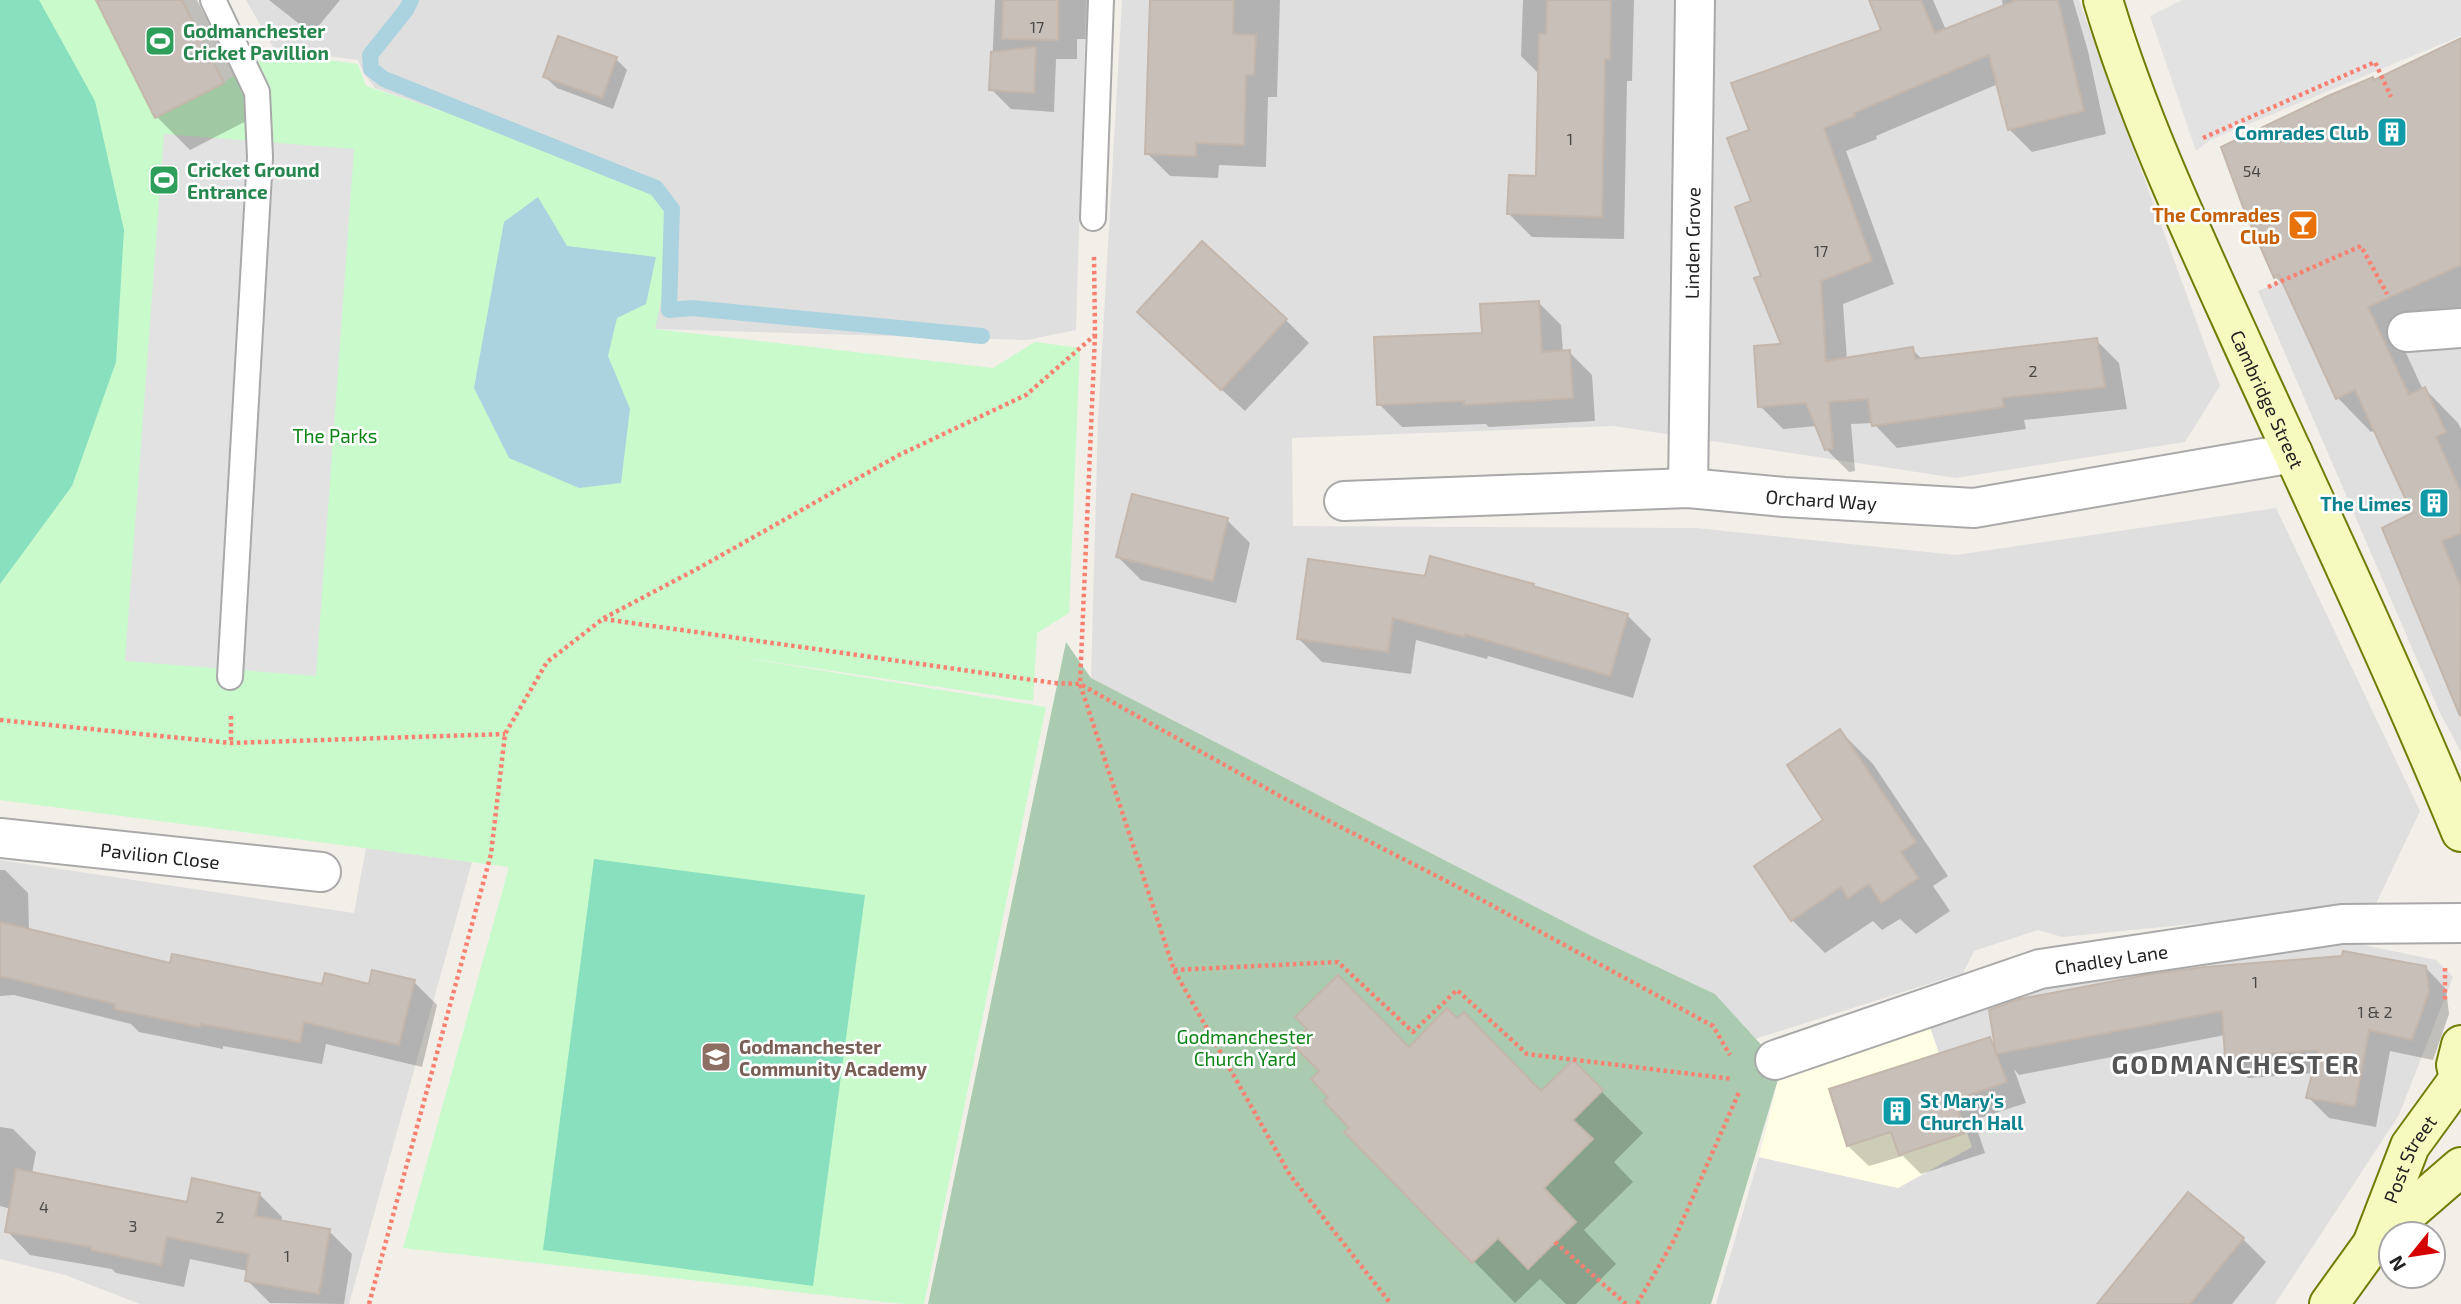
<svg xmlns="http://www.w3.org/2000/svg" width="2461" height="1304" viewBox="0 0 2461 1304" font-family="'Exo 2',sans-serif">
<rect width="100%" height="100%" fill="#f2efe9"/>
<!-- residential -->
<g fill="#e0dfdf">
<path d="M246,0H1086L1076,330L1027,340L654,329L679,215L657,185L375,88L364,74L358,60L274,49Z"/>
<path d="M1122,0H2079L2220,386L2185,442L1956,478L1613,426L1292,438L1293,526L1696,528L1956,555L2276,508L2420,811L2375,906L2062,937L2038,930L1974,951L1963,973L1755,1039L1715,994L1594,937L1091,678L1098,420Z"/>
<path d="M2461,203V752L2440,713L2258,291Z"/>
<path d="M366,848L472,862L349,1304H140L65,1275L0,1259V860L354,913Z"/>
<path d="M2339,940L2436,960L2453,977L2399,1115L2275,1304H1716L1759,1157L1898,1188L1971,1147L1929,1025L2048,980Z"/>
</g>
<!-- education -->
<path fill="#ffffe5" d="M1929,1025L1972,1147L1898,1188L1759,1157L1779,1076Z"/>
<!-- cemetery -->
<path fill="#aacbaf" d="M1066,642L1091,678L1594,937L1715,994L1775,1060L1779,1076L1711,1304H928Z"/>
<!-- park -->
<path fill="#c8facc" d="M0,0H182L224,82L273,53L358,64L366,86L660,183L679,215L655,329L993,368L1035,342L1080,348L1069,613L1037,633L1033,701L721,654L1046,707L924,1304H904L403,1248L509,867L0,800Z"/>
<!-- pitch -->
<g fill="#88e0be">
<path d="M0,0H39L95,101L124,230L116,362L72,486L0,584Z"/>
<path d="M594,859L865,895L813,1286L543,1250Z"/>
</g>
<!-- parking -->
<g fill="#e2e2e2">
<path d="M2182,0H2461V36L2210,140L2196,151L2150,16Z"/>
<path d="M164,134L354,149L316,676L125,661Z"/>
</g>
<!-- water -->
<path fill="#aad3df" d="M538,197L567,246L656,257L646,304L617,318L608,356L630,409L621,483L579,488L509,458L474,388L504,222Z"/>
<!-- shadow -->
<g fill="#0003">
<path d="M98,0H197L256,116L190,150L157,117Z"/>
<path d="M269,0H340L312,34Z"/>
<path d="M995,0H1106L1105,39H1077V59H1056L1054,112L1011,109L991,89Z"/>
<path d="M1152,0H1280L1277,97H1268L1266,167L1219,165L1218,178L1170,176L1147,153Z"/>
<path d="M1523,0H1634L1632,81H1627L1624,239L1532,237L1509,214L1538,178L1540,75L1521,56Z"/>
<path d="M1871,0H1933L1946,30L2003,7L2002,0H2073L2088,51L2106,134L2032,152L2009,129L1998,84L1876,136L1877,139L1846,151L1894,284L1843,304L1847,360L1912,349L1922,359L2096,340L2119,363L2127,409L2024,420L2026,429L1897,448L1873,423L1851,424L1855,471L1849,472L1826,449L1817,426L1783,429L1760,406L1784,346L1763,277L1753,202L1751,131L1884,31Z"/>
<path d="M2461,41V313L2400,340L2423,390L2425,389L2458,423L2461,429V709L2456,701L2414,514L2375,430L2371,432L2338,398L2288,289L2275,277L2374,81Z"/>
<path d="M616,59L627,70L613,109L557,88L545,77Z"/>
<path d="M1538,302L1561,325L1563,352H1569L1592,375L1595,421L1489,427L1486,424L1402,427L1379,404L1484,334Z"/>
<path d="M1286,320L1309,343L1245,411L1162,335Z"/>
<path d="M1227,520L1250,543L1236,603L1141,580L1118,557Z"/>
<path d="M1426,578L1533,585L1536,589L1628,616L1651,639L1633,698L1488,656L1487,659L1416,640L1411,674L1322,662L1299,639Z"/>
<path d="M1840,731L1873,764L1948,876L1933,886L1950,911L1916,934L1900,919L1882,930L1873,921L1825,953L1792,920L1826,820Z"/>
<path d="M0,870H5L28,893L29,930L172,965L324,986H370L414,982L437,1005L422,1067L326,1044L322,1064L223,1046V1049L139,1032L131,1024L14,995L0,996Z"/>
<path d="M2425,967L2446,989L2449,1014L2433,1060L2390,1051L2376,1127L2329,1118L2308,1097L2314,1073L2248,1078L2227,1056L2225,1035L2019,1075L2014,1069L2026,1103L1974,1120L1985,1153L1921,1174L1903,1156L1869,1166L1848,1146L1989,1039L1997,1046Z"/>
<path d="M1409,1049L1542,1093L1573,1063L1643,1133L1614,1162L1633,1182L1584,1230L1616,1264L1576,1304H1566L1540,1279L1515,1303L1347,1132Z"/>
<path d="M0,1127L13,1129L36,1152L32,1174L188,1204L259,1194L282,1217L281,1223L329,1231L352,1254L344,1304L270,1303L247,1280L248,1271L190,1259L184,1287L116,1273L112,1269L30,1255L7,1231L11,1209L0,1206Z"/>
<path d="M2243,1239L2266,1262L2232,1304H2107Z"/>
</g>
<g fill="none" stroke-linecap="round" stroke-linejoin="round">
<!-- stream -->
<path stroke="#aad3df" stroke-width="16" d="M411,0L406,10L370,55L371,69L384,79L656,188L672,209L669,310L692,308L982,336"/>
</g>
<!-- building -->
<g fill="#c7bfb8" stroke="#c4b6ab" stroke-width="2">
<path d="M96,0H182L224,83L155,118Z"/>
<path d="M1003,0H1058V40L1002,39Z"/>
<path d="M1150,0H1234L1233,34L1256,35L1254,75H1246L1244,145L1196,143V156L1145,154Z"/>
<path d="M1547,0H1611L1610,59H1605L1602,217L1507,214L1509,175L1536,176L1539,34H1546Z"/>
<path d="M1869,0H1921L1935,33L2017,0H2058L2084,111L2008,130L1989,55L1854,113L1855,116L1824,128L1872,261L1821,281L1826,361L1913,347L1915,359L2097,338L2105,387L2002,398L2004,407L1872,426L1868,399L1829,402L1833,448L1825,450L1806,403L1758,407L1754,346L1781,344L1754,278L1761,276L1735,207L1751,201L1727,138L1749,130L1731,83L1881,30Z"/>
<path d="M558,36L617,57L602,98L543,77Z"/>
<path d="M2461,38V265L2368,307L2409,395L2425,387L2446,432L2436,437L2461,492V533L2442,541L2461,587L2460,716L2382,528L2412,513L2355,390L2336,399L2279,275L2274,278L2243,207L2221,147L2328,96L2373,77L2374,80Z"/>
<path d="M1036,47L1034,93L989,90L991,52Z"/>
<path d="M1202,241L1287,319L1221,390L1137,312Z"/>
<path d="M1539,301L1542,352L1570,350L1573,398L1464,405V401L1377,405L1374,337L1482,333L1480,304Z"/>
<path d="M1132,494L1228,518L1213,581L1116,557Z"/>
<path d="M1430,556L1534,584L1533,586L1628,614L1610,676L1465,634L1464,637L1393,618L1388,652L1297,639L1308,559L1425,576Z"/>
<path d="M1840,729L1916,842L1901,852L1918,878L1881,903L1869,884L1848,898L1841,887L1791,921L1754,866L1823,820L1787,765Z"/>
<path d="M0,922L170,963L172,954L322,984L325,973L369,984L372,970L415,980L399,1045L304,1022L300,1042L201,1024L200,1027L114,1009L115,1004L0,976Z"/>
<path d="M2343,951L2426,966L2429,992L2412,1040L2369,1030L2355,1106L2306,1098L2318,1050L2225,1057L2222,1011L1996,1054L1989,1010L2020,999L2146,975L2205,967L2342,956Z"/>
<path d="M1338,975L1409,1047L1447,1008L1457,1018L1464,1012L1541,1091L1573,1060L1603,1090L1573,1120L1593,1139L1544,1188L1576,1222L1528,1269L1498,1238L1472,1263L1344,1132L1349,1128L1324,1101L1328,1097L1311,1079L1319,1071L1292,1044L1307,1029L1295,1017Z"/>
<path d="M1990,1037L2007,1082L1955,1100L1965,1133L1899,1155L1891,1132L1847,1146L1829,1089Z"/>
<path d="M16,1169L187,1202L192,1178L260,1193L255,1216L330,1229L319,1294L245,1281L249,1254L167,1237L161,1265L91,1250V1247L5,1232Z"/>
<path d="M2188,1192L2244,1238L2190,1304H2097Z"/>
</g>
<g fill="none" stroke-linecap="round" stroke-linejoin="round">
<!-- lane casing -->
<g stroke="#a9a9a9" stroke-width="28">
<g id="lane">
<path d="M213,0L257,92L260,157L230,677"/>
<path d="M1093,218L1101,0"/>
</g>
</g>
<!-- street casing -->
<g stroke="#a9a9a9" stroke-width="42">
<g id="street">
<path d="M2407,332L2461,328"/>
<path id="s1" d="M1688,488L1695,0"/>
<path id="s2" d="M1344,501L1688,488L1784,497L1974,508L2293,453"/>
<path id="s3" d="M0,838L321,872"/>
<path id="s4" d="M1775,1060L2040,969L2342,924L2461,923"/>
</g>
</g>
<!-- secondary casing -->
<g stroke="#707d05" stroke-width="42">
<g id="secondary">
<path id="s5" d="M2103,0C2140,124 2196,241 2249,358C2321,515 2395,672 2461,832"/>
<path d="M2461,1045L2456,1065L2461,1086"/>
<path id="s6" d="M2373,1242L2410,1146L2458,1080"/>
<path d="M2329,1304L2373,1243L2461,1167"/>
</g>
</g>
<!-- path -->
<g stroke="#fa8072" stroke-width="4.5" stroke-dasharray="3.5 3.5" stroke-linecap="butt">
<path d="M2203,138L2375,62L2391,97"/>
<path d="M2268,287L2361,246L2387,294"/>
<path d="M1095,335L1080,684L1174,970L1290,1175L1391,1304"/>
<path d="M604,619L1054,683L1080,684L1280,796L1458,887L1713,1026L1730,1055"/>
<path d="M231,716V743"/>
<path d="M0,720L231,743L505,734"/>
<path d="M2445,968V1001"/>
<path d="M1174,970L1338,962L1413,1032L1457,990L1527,1054L1733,1079"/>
<path d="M1555,1242L1626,1304"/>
<path d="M369,1304L491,854L505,734L547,662L604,618L697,569L899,455L1026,395L1095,335L1094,255"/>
<path d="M1637,1304L1674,1240L1740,1090"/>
</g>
<!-- lane -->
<use href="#lane" stroke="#fff" stroke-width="24"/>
<!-- street -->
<use href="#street" stroke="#fff" stroke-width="38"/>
<!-- secondary -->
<use href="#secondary" stroke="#f7fabf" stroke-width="38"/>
</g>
<!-- icons -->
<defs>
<g id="stadium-square" transform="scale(1.575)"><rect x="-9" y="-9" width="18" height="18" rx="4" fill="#2e9e5b" stroke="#fff"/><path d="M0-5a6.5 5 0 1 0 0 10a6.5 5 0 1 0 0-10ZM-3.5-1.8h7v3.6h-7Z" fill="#fff"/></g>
<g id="building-square" transform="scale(1.575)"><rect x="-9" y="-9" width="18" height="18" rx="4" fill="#0f9aa8" stroke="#fff"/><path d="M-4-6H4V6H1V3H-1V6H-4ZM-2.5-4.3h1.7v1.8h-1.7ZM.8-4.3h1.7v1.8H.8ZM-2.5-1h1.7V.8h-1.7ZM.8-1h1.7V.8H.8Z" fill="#fff"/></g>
<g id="bar-square" transform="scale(1.575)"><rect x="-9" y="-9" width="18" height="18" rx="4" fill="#e8710a" stroke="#fff"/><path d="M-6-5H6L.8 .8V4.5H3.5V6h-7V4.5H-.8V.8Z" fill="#fff"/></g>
<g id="school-square" transform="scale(1.575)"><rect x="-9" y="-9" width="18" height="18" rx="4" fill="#8d6e63" stroke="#fff"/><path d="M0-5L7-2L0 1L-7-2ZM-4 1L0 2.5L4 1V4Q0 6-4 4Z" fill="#fff"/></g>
</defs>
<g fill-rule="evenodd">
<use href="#stadium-square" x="160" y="41"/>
<use href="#building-square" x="2392" y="132"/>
<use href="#stadium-square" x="164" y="180"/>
<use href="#bar-square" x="2303" y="225"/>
<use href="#building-square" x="2434" y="503"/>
<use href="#school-square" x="716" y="1057"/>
<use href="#building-square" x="1897" y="1111"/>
</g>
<g text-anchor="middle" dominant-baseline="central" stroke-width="5" stroke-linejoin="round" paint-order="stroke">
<!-- number labels -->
<g font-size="16" fill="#4b4948">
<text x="1037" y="26">17</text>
<text x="1570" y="138">1</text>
<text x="2252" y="170">54</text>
<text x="1821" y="250">17</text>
<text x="2033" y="370">2</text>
<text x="2255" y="981">1</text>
<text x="2375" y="1011">1 &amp; 2</text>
<text x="44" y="1206">4</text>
<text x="220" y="1216">2</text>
<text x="133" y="1225">3</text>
<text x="287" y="1255">1</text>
</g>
<!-- leisure labels -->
<g font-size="19" font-weight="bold" fill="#27864d" stroke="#fff" text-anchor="start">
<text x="183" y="30">Godmanchester<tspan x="183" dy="22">Cricket Pavillion</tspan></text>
<text x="187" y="169">Cricket Ground<tspan x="187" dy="22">Entrance</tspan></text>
</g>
<!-- culture labels -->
<g font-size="19" font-weight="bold" fill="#0d838f" stroke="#fff" text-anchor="end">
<text x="2369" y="132">Comrades Club</text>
<text x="2411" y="503">The Limes</text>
<text x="1920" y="1100" text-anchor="start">St Mary's<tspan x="1920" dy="22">Church Hall</tspan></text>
</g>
<!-- food labels -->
<g font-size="19" font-weight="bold" fill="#c56008" stroke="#fff" text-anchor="end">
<text x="2280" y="214">The Comrades<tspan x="2280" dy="22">Club</tspan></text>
</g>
<!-- street labels -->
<g font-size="19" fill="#222" stroke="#fff">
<text stroke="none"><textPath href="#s1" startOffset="245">Linden Grove</textPath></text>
<text stroke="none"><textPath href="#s5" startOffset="432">Cambridge Street</textPath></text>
<text stroke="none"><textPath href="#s2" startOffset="478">Orchard Way</textPath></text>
<text stroke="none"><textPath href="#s3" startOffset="161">Pavilion Close</textPath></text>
<text stroke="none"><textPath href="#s4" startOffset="352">Chadley Lane</textPath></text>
<text stroke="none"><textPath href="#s6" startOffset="91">Post Street</textPath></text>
</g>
<!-- park labels -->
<g font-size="19" fill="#0c8416" stroke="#fff">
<text x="335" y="435">The Parks</text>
<text x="1245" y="1036">Godmanchester<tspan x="1245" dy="22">Church Yard</tspan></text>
</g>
<!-- education labels -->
<g font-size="19" font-weight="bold" fill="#785e54" stroke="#fff" text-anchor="start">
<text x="739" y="1046">Godmanchester<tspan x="739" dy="22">Community Academy</tspan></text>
</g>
<!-- district labels -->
<g font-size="26" font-weight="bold" letter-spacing="2" fill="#555" stroke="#fff">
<text x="2236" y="1063">GODMANCHESTER</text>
</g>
</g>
<!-- north arrow -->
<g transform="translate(2412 1255) rotate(240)"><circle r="33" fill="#ffffff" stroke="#a7a7a7" stroke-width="2"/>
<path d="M0-5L12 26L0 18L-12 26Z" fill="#d40000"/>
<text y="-10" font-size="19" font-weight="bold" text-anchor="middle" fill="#222222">N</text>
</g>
</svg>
